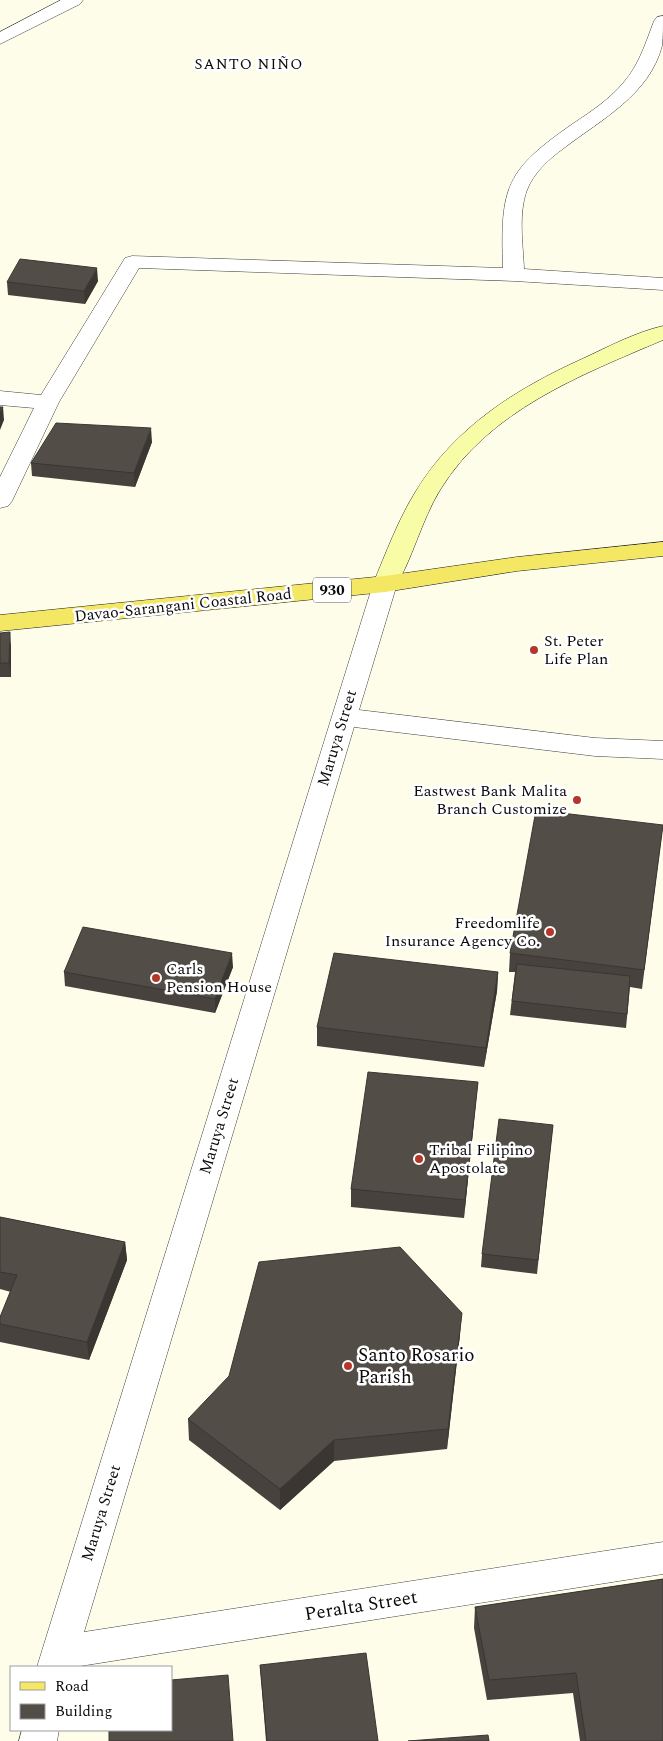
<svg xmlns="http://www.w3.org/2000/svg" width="663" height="1741" viewBox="0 0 663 1741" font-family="Spectral,serif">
<rect width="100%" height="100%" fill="#fefde9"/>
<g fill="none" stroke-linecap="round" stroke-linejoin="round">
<!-- minor casing -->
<g stroke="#3d3d3d" stroke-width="1">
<g id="minor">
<path d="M61,0H83L80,4L0,44V32Z"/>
<path d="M663,16C663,25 663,37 662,46C649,95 602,119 564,148C549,159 534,172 527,190C518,214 523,244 524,269L663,278V290L514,281L139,268L59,402L12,501L8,506L0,508V477L34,408L0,405V391L41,395L125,258L132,256L503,268C500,186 506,170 574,123C592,111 610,99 624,82C639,65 646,42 654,21L657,17Z"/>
<path d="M385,576L394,579L397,584L359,710L595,738L663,741V759L595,756L354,727L84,1632L663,1542V1574L74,1667H37L373,584L376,579Z"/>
<path d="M22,1730H59L57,1741H19Z"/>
</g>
</g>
<!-- secondary casing -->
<g stroke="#2c2c2c" stroke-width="1">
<path id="secondary" d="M663,326V340C581,375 489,410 440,490C421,521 412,561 394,589L385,592L376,589L373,584C386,553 398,520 416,491C455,427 516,389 582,359C608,347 636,332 663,326Z"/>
</g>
<!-- primary casing -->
<g stroke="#1b1b1b" stroke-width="1">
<path id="primary" d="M663,542V556L517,571L385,592L0,631V615L385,576L517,557Z"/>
</g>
<!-- minor -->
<use href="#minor" fill="#fff" fill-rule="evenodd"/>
<!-- secondary -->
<use href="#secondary" fill="#f8fca6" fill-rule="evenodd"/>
<!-- primary -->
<use href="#primary" fill="#f3e764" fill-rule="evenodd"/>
</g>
<!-- wall -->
<g fill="#47423d">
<path d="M98,281L85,304L8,295L7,282Z"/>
<path d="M152,442L135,487L32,476L31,463Z"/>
<path d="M0,633L11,646V677H0Z"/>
<path d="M663,825L642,989L630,987L626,1028L510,1015L515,972H509L510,953Z"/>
<path d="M233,967L215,1013L65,986L64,972Z"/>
<path d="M498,972L497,991L484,1067L317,1046V1027Z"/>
<path d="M478,1082L476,1101L464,1218L351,1207V1189Z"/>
<path d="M553,1125L537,1274L481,1267L482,1254Z"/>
<path d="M0,1217L125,1242L127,1260L89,1360L0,1342V1317L11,1292L0,1289Z"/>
<path d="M460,1334L447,1449L334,1461L280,1510L189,1440L188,1419Z"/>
<path d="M663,1579V1741H580L573,1693L487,1700L474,1628L475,1607Z"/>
<path d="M260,1665L378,1741H266Z"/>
</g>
<!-- shaded-wall -->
<g fill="#3a3632">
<path d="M97,268L98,281L85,304L84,291Z"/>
<path d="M3,407L4,420L0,430V413Z"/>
<path d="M151,428L152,442L135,487L134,473Z"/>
<path d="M10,632L11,646V677L9,663Z"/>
<path d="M232,953L233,967L215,1013V999Z"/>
<path d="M498,972L497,991L484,1067L486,1048Z"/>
<path d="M478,1082L476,1101L464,1218L465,1200Z"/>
<path d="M125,1242L127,1260L89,1360L87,1342Z"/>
<path d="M462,1313L460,1334L447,1449L448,1429Z"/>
<path d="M334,1440V1461L280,1510V1489Z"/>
</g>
<!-- building -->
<g fill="#534d47" stroke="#3a3632">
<path d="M20,259L97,268L84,291L7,282Z"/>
<path d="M0,407H3L0,413Z"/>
<path d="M56,423L151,428L134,473L31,463Z"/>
<path d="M10,632L9,663H0V633Z"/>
<path d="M536,810L663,825L644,970L510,953Z"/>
<path d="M83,927L232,953L215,999L64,972Z"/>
<path d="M334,953L498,972L486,1048L317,1027Z"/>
<path d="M517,964L630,976L627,1014L512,1001Z"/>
<path d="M368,1072L478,1082L465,1200L351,1189Z"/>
<path d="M499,1119L553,1125L538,1260L482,1254Z"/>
<path d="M0,1217L125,1242L87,1342L0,1324V1317L17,1275L0,1272Z"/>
<path d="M400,1247L462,1313L448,1429L334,1440L280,1489L188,1419L229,1376L259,1262Z"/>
<path d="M663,1579V1741H586L576,1673L489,1680L475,1607Z"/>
<path d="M366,1653L378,1741H267L260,1665Z"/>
<path d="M228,1675L233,1741H109V1730H171V1680Z"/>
<path d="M488,1735L489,1741H408Z"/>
</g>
<!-- markers -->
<g fill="#b43829" stroke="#fff" stroke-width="2">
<circle cx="534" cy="650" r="5"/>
<circle cx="577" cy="800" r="5"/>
<circle cx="550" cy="932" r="5"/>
<circle cx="156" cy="978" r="5"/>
<circle cx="419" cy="1159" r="5"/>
<circle cx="348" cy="1366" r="5"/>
</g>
<g text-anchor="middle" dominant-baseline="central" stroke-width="5" stroke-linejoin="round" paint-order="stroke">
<!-- far-neighbourhood labels -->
<g font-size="15" letter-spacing="1" fill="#0a0a0a" stroke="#fff">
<text x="249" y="64">SANTO NIÑO</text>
</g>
<!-- shield labels -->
<rect fill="#fff" stroke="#545454" stroke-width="1" x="313" y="577.5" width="38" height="25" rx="4"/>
<g font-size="15" font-weight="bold" fill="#0a0a0a">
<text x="332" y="590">930</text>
</g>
<!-- street labels -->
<g font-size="16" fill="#0a0a0a" stroke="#fff">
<text transform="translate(183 605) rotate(-6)">Davao-Sarangani Coastal Road</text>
<text transform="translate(337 738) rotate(-73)">Maruya Street</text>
<text transform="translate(219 1126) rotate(-73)">Maruya Street</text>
<text transform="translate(101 1513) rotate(-73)">Maruya Street</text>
</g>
<!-- poi labels -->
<g font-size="16" fill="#0a0a0a" stroke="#fff" text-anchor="start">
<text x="544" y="641">St. Peter<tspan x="544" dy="18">Life Plan</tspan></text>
<text x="567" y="791" text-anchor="end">Eastwest Bank Malita<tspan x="567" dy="18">Branch Customize</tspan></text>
<text x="540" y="923" text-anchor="end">Freedomlife<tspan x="540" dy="18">Insurance Agency Co.</tspan></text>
<text x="166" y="969">Carls<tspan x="166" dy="18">Pension House</tspan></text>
<text x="429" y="1150">Tribal Filipino<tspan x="429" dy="18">Apostolate</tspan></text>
</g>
<!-- near-poi labels -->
<g font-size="19" fill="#0a0a0a" stroke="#fff" text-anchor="start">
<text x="358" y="1355">Santo Rosario<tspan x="358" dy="22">Parish</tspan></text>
</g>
<!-- near-street labels -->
<g font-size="19" fill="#0a0a0a" stroke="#fff">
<text transform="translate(361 1606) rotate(-9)">Peralta Street</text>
</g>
</g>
<!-- legend -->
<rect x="10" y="1666" width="162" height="65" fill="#ffffff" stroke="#9d9d9d"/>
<rect x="20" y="1682" width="25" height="8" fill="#f3e764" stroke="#9d9d9d"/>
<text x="55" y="1691" font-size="15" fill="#0a0a0a">Road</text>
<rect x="20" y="1704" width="25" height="15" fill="#534d47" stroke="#9d9d9d"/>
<text x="55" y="1716" font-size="15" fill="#0a0a0a">Building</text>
</svg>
